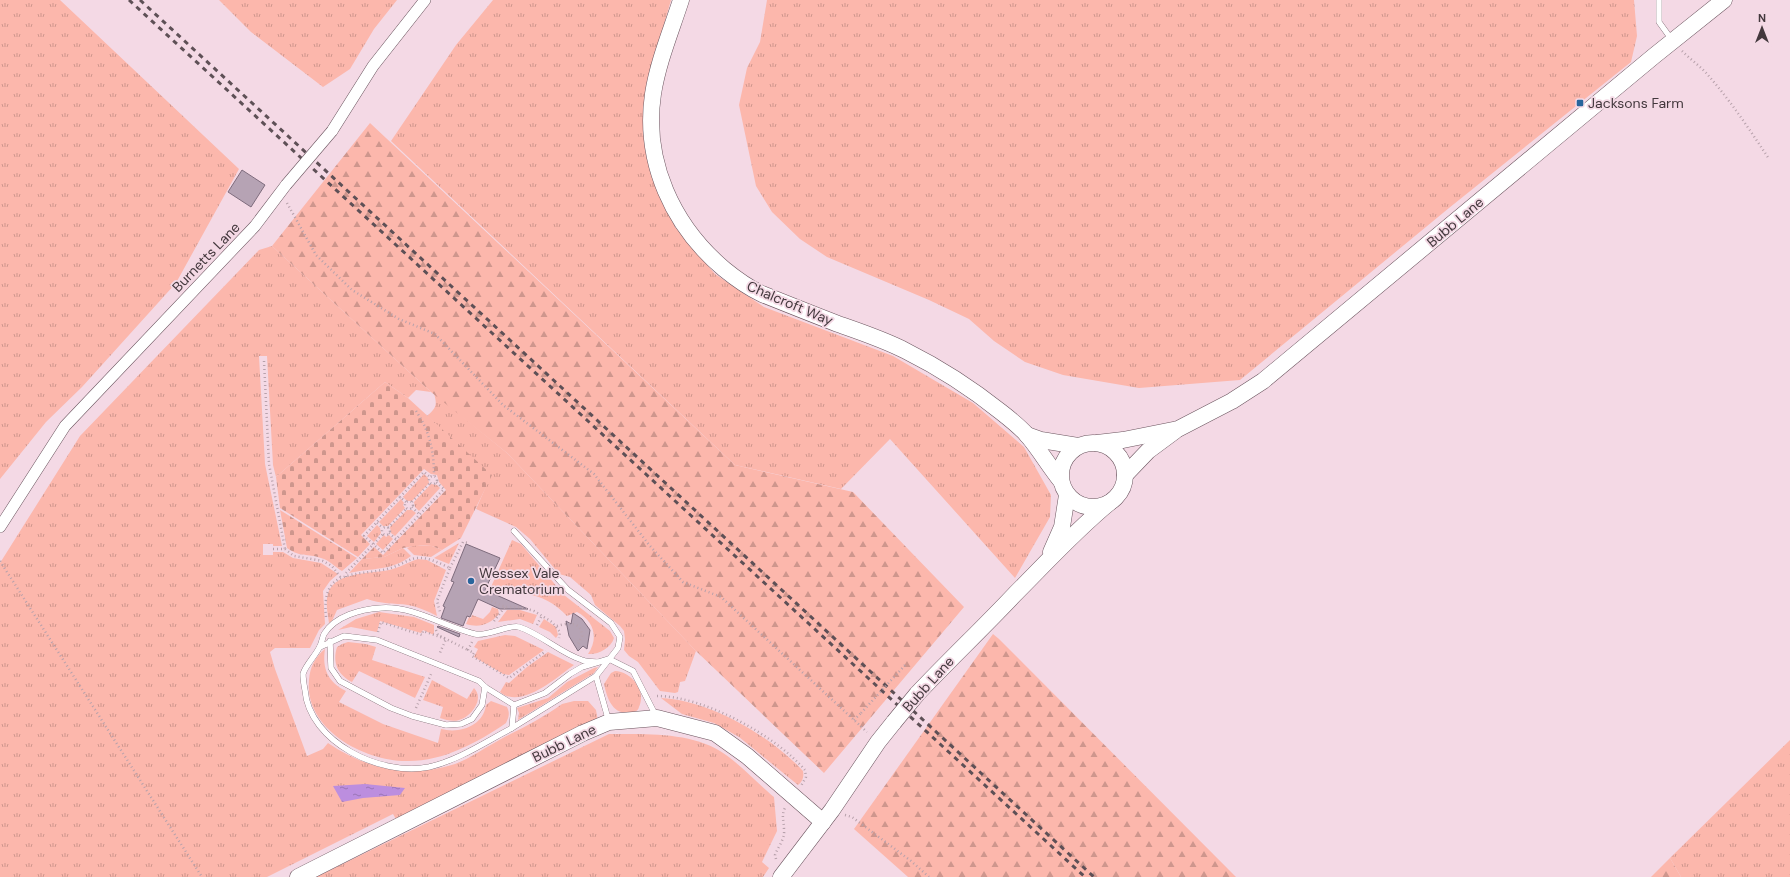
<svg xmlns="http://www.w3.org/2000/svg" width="1790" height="877" viewBox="0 0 1790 877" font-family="'DM Sans',sans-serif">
<defs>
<pattern id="grass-tufts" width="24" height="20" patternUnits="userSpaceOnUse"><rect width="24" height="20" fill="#fcb7ac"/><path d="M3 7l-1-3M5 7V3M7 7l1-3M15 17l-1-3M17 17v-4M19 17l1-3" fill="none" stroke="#ce968d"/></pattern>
<pattern id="forest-firs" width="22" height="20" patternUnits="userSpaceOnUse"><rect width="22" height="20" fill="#fcb7ac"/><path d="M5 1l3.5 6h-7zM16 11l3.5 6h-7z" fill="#ce968d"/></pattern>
<pattern id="cemetery-stones" width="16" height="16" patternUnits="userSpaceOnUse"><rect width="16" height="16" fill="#fcb7ac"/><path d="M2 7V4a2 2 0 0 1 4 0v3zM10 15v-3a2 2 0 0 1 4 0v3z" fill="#ce968d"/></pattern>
<pattern id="water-ripples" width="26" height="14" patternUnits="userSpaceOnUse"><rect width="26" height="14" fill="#bc8edf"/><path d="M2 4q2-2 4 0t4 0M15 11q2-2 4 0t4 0" fill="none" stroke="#9a75b6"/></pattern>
</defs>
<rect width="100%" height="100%" fill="#f4d9e5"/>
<!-- grass -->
<g fill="url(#grass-tufts)">
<path d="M0,0H60L239,169L176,283L82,387L46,422L0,479Z"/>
<path d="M219,0H397L374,29L350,69L323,87L251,32Z"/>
<path d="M493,0H671L653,63L647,155L651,174L675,227L715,274L764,307L893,356L973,403L1024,447L1051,495L1050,517L1015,578L890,439L841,489L735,465L391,141L456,45Z"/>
<path d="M767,0H1634L1637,36L1631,62L1449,208L1240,380L1139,388L1063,375L1025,362L994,341L969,319L929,300L827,257L800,239L772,212L756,186L739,105L747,68L760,42Z"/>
<path d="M272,246L431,392L416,390L408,398L385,382L276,477L273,465L267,356H259L265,464L282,546H273V544H263V555H273V552H283L293,558L321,563L338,574L330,581L323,591L325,624L319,630L310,648H275L270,652L275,669L307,756L323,749L328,743C366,769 410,779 455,764C471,758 486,747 501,739C522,728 543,718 562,704L574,701H588L596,710L598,721L397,821L393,814L267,877H0V563L80,436L259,250Z"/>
<path d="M434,393L507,453L696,651L685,681L680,682L678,692L675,693L660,691L638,662L629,656L624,650L625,639L624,631L620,626L595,605L591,595L570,577L559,574L530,539L516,527L476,509L491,475L427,416C437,407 437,405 434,393Z"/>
<path d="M424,474L428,478L429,483L412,501H407L403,497Z"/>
<path d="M431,484L437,485L440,488L419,511L415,507L414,502Z"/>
<path d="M401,499L404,503L403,505L405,508L388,526H383L379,522Z"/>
<path d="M407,510H412L416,513L395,536L391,533L390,527Z"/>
<path d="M377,525L380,528L381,533L374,542L367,536Z"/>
<path d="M384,535L386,537L389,535L393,539L383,550L376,544Z"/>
<path d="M512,540L521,544L564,595L610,631L614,638C611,648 598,655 588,654C599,638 594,621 577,612L567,616C556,604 541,595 524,594C512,594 502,594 491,587Z"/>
<path d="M459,543L449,564L434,558Z"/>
<path d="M415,545L432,546L442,550L431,557L414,555L407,548Z"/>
<path d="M403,548L411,556C392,571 371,568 349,573L362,559L384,557Z"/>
<path d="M418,559L427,560L446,570L434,601L437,616C428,611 418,607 408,605C394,603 380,604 367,599L337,610L332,621L329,623C328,615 326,606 327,598C330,571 370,574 389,570C399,568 408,562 418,559Z"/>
<path d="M492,607L498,609L499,614C489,625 479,628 466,624L469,617L471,618L472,615L483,619L490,612Z"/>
<path d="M507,610H520L537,615L533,624L520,619L498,622Z"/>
<path d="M379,612L414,617L434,625V635L423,630L421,633L380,621L377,632L351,627L338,630L356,619Z"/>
<path d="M544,619L556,627L558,635L556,638L550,632L539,627Z"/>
<path d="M505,635L515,636L544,650L509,675L503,674L474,657L478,649L474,647L478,641Z"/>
<path d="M348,642L366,644L376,647L372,660L425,677L415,698L359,671L352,682C338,675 332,663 337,647L342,644Z"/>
<path d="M325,649C322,669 328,682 346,691L339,702L383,724L438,743L441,729C460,734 483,726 486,705L491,701L507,707C510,713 509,717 506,723C477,743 442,762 406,761C364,761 304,729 309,680C310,667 315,657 325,649Z"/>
<path d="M548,652L574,665C557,677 521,710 500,692L506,682L509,683L527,667Z"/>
<path d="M598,667L594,673L518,720L519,713L517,708L548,698L567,682L594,668Z"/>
<path d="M615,671C631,671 647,691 639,707C638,711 634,713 629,713C612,714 607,698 604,684L611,673Z"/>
<path d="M432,680L467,699L474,688C485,699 471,717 459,720C453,722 446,720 440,718L443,707L423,700Z"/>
<path d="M661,698C709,700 771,736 803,771C804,777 803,781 798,785L739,737L714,723L682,714Z"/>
<path d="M609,734C644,734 690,732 720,751C737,761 758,784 774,797L777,831L762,862L769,868L763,877H316Z"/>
<path d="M1790,740V877H1681L1670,858Z"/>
</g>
<!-- forest -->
<g fill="url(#forest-firs)">
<path d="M370,123L735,465L853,492L964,607L824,773L696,651L507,453L431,392L272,246Z"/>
<path d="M993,634L999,639L1236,877H908L854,829Z"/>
<path d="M1670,858L1681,877H1651Z"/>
</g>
<!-- cemetery -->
<g fill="url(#cemetery-stones)">
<path d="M385,382L408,398L492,475L461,538L442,550L432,546L420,545L403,548L384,557L362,559L374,547L383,555L446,490L439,482L437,475L431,474L424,469L361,535L370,544L358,557L280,508L276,477Z"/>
<path d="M280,510L357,558L342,571C335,567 329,560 321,558C307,553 301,558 287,548Z"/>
</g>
<!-- water -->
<path fill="url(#water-ripples)" d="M365,784L405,788L400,795L363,798L342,802L333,786Z"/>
<!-- building -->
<g fill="#b6a3b4" stroke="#7e6c7d">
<path d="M242,170L265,185L251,207L228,192Z"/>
<path d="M466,544L500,558L485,590L528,609H500L478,599L470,617L467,616L463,626L441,618L445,607L443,606L454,582L451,581Z"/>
<path d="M573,613L582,619L590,630L587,649L583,646L578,651L569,636L566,621L571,624Z"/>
<path d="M438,626L460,634L459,637L437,627Z"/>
</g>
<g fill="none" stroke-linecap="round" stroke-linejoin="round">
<!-- lane casing -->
<g stroke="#6a545e" stroke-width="6">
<g id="lane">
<path d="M1659,0V22L1672,40"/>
<path d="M514,531L568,590L611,623L620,637L618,648L596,676"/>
<path d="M330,641L331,668L340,681L391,708L412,716L446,725L461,724L472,719L482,705L485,687"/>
<path d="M320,647L344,636L377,640L479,681L485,687L514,705L545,693L570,674L582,667L609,659L633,671L656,716"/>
<path d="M514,705L512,728C485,742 459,760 429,767C381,777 309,742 305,690C304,685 303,679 303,674C305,666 315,656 319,648C322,644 322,638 324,634C335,616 361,609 381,608C415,606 442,626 475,634C487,637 509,624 519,627C541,634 560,653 582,660C586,662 592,662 597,662"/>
<path d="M512,728L596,676L609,722"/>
</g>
</g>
<!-- street casing -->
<g stroke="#6a545e" stroke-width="12">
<g id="street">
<path d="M332,131L373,66L425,0"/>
<path d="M0,527L65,426L255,226L286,185"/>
</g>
</g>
<!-- secondary casing -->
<g stroke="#6a545e" stroke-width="17">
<g id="secondary">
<path d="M681,0C671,31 658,62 653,94C643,162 673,226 724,269C735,278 749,288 762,294C787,304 812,314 838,324C861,332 885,340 906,351C940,368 971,388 1001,412C1010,419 1020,427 1027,435C1039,449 1049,466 1061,481"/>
<path d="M1027,435L1041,440L1078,446"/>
<circle cx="1093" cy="475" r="32"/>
<path d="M1097,443L1123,440L1178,429L1232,401L1263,381L1654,56L1724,0"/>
<path d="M1125,475L1148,451L1175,431"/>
<path d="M1051,552L1062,527L1067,495"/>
<path d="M917,694C949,660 983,628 1015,594C1046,563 1075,531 1109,503"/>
<path d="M298,877L583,733L609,722L657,718L715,733L747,756L823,822"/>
<path d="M781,877L832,810L878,742L894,722"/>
</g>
</g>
<!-- path -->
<g stroke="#b7a1ab" stroke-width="2.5" stroke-dasharray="1 3" stroke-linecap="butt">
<path d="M1682,51C1690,59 1700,66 1707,74C1730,100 1750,130 1769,159"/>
<path d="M287,203L316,255L352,290L399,319L435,334L503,405L594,474L650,546L683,582L721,597L867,732"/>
<path d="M264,361L269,464L285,549"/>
<path d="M416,411C430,432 434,451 434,476"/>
<circle cx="433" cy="480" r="4"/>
<path d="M400,497L424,472L430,477"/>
<circle cx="409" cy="505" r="4"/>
<path d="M406,502L400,497L364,536L383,553L444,489L436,482"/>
<path d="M412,502L431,482"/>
<path d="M412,507L419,514"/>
<path d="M377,523L383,528"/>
<circle cx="386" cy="531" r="4"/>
<path d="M388,528L407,508"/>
<path d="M389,533L396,539"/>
<path d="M273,549H285L294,556L323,561L332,566L341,578"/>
<path d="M0,561L202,877"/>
<path d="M450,568L463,542L468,543"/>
<path d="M346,577V573L383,534"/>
<path d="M484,598L505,607H520L534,611L552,622L560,632L559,638"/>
<path d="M326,617C321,568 353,577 387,569C396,567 404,562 412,559C425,555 439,563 450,568L437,601L440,612"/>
<path d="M494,621L505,607"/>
<path d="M537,625L542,615"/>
<path d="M557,626C567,623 582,621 582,636L577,646"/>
<path d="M436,630L438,635L446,639L439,655"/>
<path d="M378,632L381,622L422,635L423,631L446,639L468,650"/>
<path d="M472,642L468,650L474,653L472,656L509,678L546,651"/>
<path d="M657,696C703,696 775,735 805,770L806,777L801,786"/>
<path d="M416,708L432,672"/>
<path d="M854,720L861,713"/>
<path d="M845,815L852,817L911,861L929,877"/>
<path d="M776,859L775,855C778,847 785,839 784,830C784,821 781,816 785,808"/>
</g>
<!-- lane -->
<use href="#lane" stroke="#fff" stroke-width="5.5"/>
<!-- street -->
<use href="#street" stroke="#fff" stroke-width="11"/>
<!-- secondary -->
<use href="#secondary" stroke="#fff" stroke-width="16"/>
<!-- rail -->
<g stroke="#5e5056" stroke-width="3" stroke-dasharray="5 5" stroke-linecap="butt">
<path d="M129,0L1085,877"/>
<path d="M140,0L1094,877"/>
</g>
<!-- street-bridge casing -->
<g stroke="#6a545e" stroke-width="12" stroke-linecap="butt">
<path id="street-bridge" d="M286,185L332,131"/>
</g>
<!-- secondary-bridge casing -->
<g stroke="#6a545e" stroke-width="17" stroke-linecap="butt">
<path id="secondary-bridge" d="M894,722L917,694"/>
</g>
<!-- path-bridge -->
<path stroke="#b7a1ab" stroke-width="2.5" stroke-dasharray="1 3" stroke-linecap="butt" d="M861,713L907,663"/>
<!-- street-bridge -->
<use href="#street-bridge" stroke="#fff" stroke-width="11"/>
<!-- secondary-bridge -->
<use href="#secondary-bridge" stroke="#fff" stroke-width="16"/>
</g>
<!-- markers -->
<g fill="#28659c" stroke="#f4d9e5" stroke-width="1.5">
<rect x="1576" y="99" width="8" height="8" rx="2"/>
<circle cx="471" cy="581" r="4"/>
</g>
<g text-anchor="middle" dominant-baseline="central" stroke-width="3.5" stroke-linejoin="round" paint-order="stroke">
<!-- poi labels -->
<g font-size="14" fill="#43383d" stroke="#f4d9e5" text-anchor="start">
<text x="1588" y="103">Jacksons Farm</text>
<text x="479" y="573">Wessex Vale<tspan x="479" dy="16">Crematorium</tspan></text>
</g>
<!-- street labels -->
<g font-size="14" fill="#43383d" stroke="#f4d9e5">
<text transform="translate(1455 222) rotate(-40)">Bubb Lane</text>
<text transform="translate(206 257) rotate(-46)">Burnetts Lane</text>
<text transform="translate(790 303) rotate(23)">Chalcroft Way</text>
<text transform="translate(928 684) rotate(-48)">Bubb Lane</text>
<text transform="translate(564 743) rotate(-26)">Bubb Lane</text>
</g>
</g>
<!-- north arrow -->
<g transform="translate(1762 28)" stroke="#f4d9e5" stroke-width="3" paint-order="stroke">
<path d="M0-3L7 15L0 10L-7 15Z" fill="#43383d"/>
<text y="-6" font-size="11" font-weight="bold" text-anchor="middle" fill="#43383d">N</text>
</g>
</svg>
